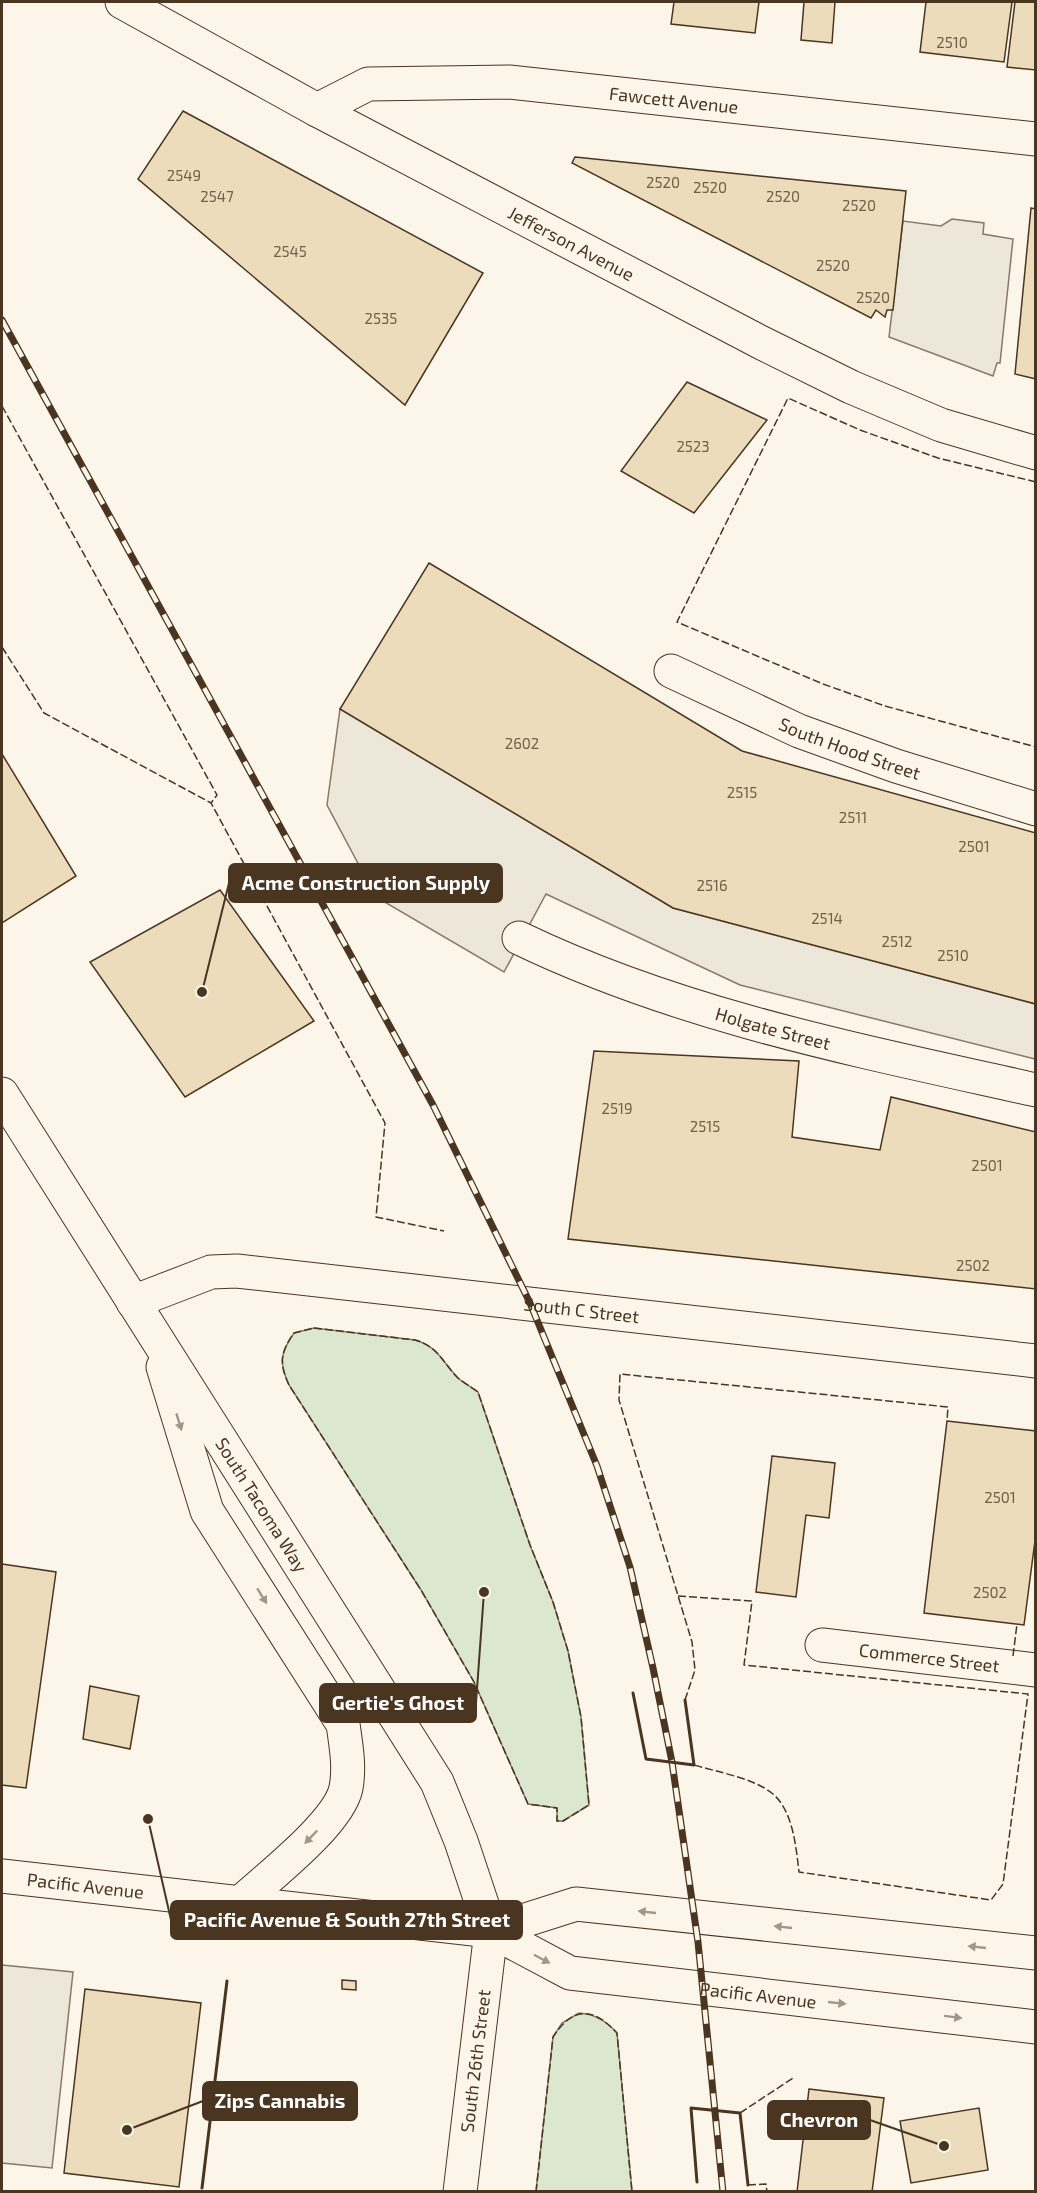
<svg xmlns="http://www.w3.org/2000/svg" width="1037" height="2193" viewBox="0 0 1037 2193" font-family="'Exo 2',sans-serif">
<rect width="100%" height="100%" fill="#fbf6e9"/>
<!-- green -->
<g fill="#dce7d0" stroke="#887966" stroke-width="1.5">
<path d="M314,1328L415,1340C439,1347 442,1362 458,1378C464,1383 471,1387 478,1392L530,1545L553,1602L568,1651L581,1717L589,1805L563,1821H557V1808L528,1804L474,1682L421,1590L289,1385C279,1363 280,1353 294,1333Z"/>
<path d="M579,2013C595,2014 606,2021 617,2033L632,2191H536L553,2037L562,2023Z"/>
</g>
<!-- parking -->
<g fill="#ede7d9" stroke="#887966" stroke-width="1.5">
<path d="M952,219L984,223L983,234L1013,239L1000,363H997L993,376L889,337L903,221L941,226Z"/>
<path d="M340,709L673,908L1035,1004V1059L740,985L546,894L504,972L376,897L327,805Z"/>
<path d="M2,1965L73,1972L52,2168L2,2163Z"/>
</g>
<!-- building -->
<g fill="#ecdcbc" stroke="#4a3520" stroke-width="1.5">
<path d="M674,2H759L755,33L671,24Z"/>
<path d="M804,2H835L832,43L801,40Z"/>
<path d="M926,2H1012L1004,62L920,52Z"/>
<path d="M1015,2H1036V70L1007,67Z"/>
<path d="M183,111L483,273L405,405L138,179Z"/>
<path d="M575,157L906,191L893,310H887L885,317L876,310L871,318L572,163Z"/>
<path d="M1031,208L1036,209V379L1015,374Z"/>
<path d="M687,382L767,420L694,513L621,471Z"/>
<path d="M429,563L742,751L1036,833V1004L673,908L340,709Z"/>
<path d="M2,754L76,876L2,923Z"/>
<path d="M220,890L314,1021L185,1097L90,962Z"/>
<path d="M594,1051L799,1061L792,1137L880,1150L891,1097L1036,1132V1289L568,1239Z"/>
<path d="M947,1421L1036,1431V1533L1024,1625L924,1613Z"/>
<path d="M772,1456L835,1463L829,1518L806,1515L796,1597L756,1592Z"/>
<path d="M2,1564L56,1572L26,1788L2,1785Z"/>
<path d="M90,1686L139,1696L130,1749L83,1739Z"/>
<path d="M342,1980L356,1981V1990L342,1989Z"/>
<path d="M85,1989L201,2003L179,2187L64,2173Z"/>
<path d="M809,2089L884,2098L872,2192H797Z"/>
<path d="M979,2108L988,2170L911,2183L900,2121Z"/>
</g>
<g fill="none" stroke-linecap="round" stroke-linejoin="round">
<!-- street casing -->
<g stroke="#4a3520" stroke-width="35">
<g id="street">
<path id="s1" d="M317,110L368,84L509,82L1036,139"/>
<path id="s2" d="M671,671L799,731L896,766L1036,809"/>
<path id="s3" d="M519,938C681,1016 861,1051 1036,1090"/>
<path id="s4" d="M822,1645L1036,1670"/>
</g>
</g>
<!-- secondary casing -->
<g stroke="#4a3520" stroke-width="35">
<g id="secondary">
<path id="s5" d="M122,2L317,110L760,342L851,387L941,425L1036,453"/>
<path id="s6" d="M2,1094L437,1782L461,1841L491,1931L460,2192"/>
<path id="s7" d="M133,1302L211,1272L237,1271L1036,1361"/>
<path d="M163,1367L207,1511L343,1724C346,1746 350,1766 346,1788C339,1823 267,1878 240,1903"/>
</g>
</g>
<!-- primary casing -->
<g stroke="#4a3520" stroke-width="35">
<g id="primary">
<path id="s8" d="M2,1876L491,1931L570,1973L1036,2027"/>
<path d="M491,1931L576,1904L1036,1953"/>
</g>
</g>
<!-- street -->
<use href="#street" stroke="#fbf6e9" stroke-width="33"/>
<!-- secondary -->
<use href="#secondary" stroke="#fbf6e9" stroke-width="33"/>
<!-- primary -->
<use href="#primary" stroke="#fbf6e9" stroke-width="33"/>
<!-- rail casing -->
<g stroke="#4a3520" stroke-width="7">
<path id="rail" d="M2,320L433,1105L530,1303L597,1466L630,1567L653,1668L672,1762L698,1942L723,2192"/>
</g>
<!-- rail -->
<use href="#rail" stroke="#fbf6e9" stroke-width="4.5" stroke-dasharray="14" stroke-linecap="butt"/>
<!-- fence -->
<g stroke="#4a3520" stroke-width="1.5" stroke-dasharray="8 3" stroke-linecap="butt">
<path d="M2,406L217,795L211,803"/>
<path d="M1036,482L938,458L860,430L788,398L677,622L823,684L885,706L1036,747"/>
<path d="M2,647L44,713L211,803L385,1123L376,1217L444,1231"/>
<path d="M314,1328L415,1340C439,1347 442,1362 458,1378C464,1383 471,1387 478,1392L530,1545L553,1602L568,1651L581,1717L589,1805L563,1821H557V1808L528,1804L474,1682L421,1590L289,1385C279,1363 280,1353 294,1333Z"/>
<path d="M678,1596L752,1601L744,1665L1028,1694L1003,1884L991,1900L799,1872C796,1847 793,1811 773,1794C754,1778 717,1772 694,1765"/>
<path d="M1013,1656L1017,1624"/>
<path d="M685,1700L695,1670L692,1642L619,1400L620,1374L948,1407L947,1421"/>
<path d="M740,2113L793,2078"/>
<path d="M748,2185L766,2184L767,2192"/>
<path d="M536,2192L553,2037C573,2006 593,2007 617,2033L632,2192"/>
</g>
<!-- wall -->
<g stroke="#4a3520" stroke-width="3">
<path d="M633,1693L646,1759L694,1765L685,1700"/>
<path d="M697,2182L691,2108L740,2113L748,2185"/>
<path d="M202,2188L227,1981"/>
</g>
</g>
<!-- one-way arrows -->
<defs><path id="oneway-solid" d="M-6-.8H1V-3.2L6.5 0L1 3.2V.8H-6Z" transform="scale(1.5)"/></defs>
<g fill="#a29684">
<use href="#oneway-solid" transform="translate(179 1422) rotate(73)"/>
<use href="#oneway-solid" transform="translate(262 1596) rotate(58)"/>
<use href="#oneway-solid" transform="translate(311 1837) rotate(134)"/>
<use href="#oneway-solid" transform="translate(647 1912) rotate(-174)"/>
<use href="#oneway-solid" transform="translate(783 1927) rotate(-174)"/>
<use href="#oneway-solid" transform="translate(977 1947) rotate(-174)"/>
<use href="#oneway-solid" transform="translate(542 1959) rotate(28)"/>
<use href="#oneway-solid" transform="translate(837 2003) rotate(6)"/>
<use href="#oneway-solid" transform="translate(953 2017) rotate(7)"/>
</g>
<g text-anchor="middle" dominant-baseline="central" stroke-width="4.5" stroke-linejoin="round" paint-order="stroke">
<!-- number labels -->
<g font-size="15" fill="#725f47">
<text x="952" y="42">2510</text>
<text x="184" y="175">2549</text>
<text x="663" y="182">2520</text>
<text x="710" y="187">2520</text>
<text x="217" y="196">2547</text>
<text x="783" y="196">2520</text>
<text x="859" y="205">2520</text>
<text x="290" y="251">2545</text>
<text x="833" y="265">2520</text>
<text x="873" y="297">2520</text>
<text x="381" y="318">2535</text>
<text x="693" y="446">2523</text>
<text x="522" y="743">2602</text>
<text x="742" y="792">2515</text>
<text x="853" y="817">2511</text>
<text x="974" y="846">2501</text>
<text x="712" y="885">2516</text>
<text x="827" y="918">2514</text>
<text x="897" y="941">2512</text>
<text x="953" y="955">2510</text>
<text x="617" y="1108">2519</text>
<text x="705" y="1126">2515</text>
<text x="987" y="1165">2501</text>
<text x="973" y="1265">2502</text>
<text x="1000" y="1497">2501</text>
<text x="990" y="1592">2502</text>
</g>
<!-- street labels -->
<g font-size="18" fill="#4a3520" stroke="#fbf6e9">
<text stroke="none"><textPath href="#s1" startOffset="364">Fawcett Avenue</textPath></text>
<text stroke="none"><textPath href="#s5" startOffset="510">Jefferson Avenue</textPath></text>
<text stroke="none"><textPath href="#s2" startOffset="195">South Hood Street</textPath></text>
<text stroke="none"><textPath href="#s3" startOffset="270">Holgate Street</textPath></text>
<text stroke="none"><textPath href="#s7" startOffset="456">South C Street</textPath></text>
<text stroke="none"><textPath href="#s6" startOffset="486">South Tacoma Way</textPath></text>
<text stroke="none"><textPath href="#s4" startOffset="108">Commerce Street</textPath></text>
<text stroke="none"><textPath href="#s8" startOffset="84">Pacific Avenue</textPath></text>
<text stroke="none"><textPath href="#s8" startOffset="771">Pacific Avenue</textPath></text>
<text transform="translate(475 2061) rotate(-83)">South 26th Street</text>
</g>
</g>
<!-- callouts -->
<path fill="none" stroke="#4a3520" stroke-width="2" d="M202 992L229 883M484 1592L476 1703M148 1819L171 1920M127 2130L203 2101M944 2146L870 2120"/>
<g fill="#4a3520" stroke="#fbf6e9" stroke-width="2">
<circle cx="202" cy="992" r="6"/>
<circle cx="484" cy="1592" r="6"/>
<circle cx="148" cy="1819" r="6"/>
<circle cx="127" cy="2130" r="6"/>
<circle cx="944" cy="2146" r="6"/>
</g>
<g fill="#4a3520" stroke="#4a3520" stroke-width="2">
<rect x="229" y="864" width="273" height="38" rx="6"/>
<rect x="320" y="1684" width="156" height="38" rx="6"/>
<rect x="171" y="1901" width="351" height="38" rx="6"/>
<rect x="203" y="2082" width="154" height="38" rx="6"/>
<rect x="768" y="2101" width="102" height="38" rx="6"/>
</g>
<g font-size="20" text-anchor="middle" font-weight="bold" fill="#fff">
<text x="366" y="890">Acme Construction Supply</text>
<text x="398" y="1710">Gertie's Ghost</text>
<text x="347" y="1927">Pacific Avenue &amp; South 27th Street</text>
<text x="280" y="2108">Zips Cannabis</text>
<text x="819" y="2127">Chevron</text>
</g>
<!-- border -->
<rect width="1037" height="2193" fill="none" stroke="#4a3520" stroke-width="6"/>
</svg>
